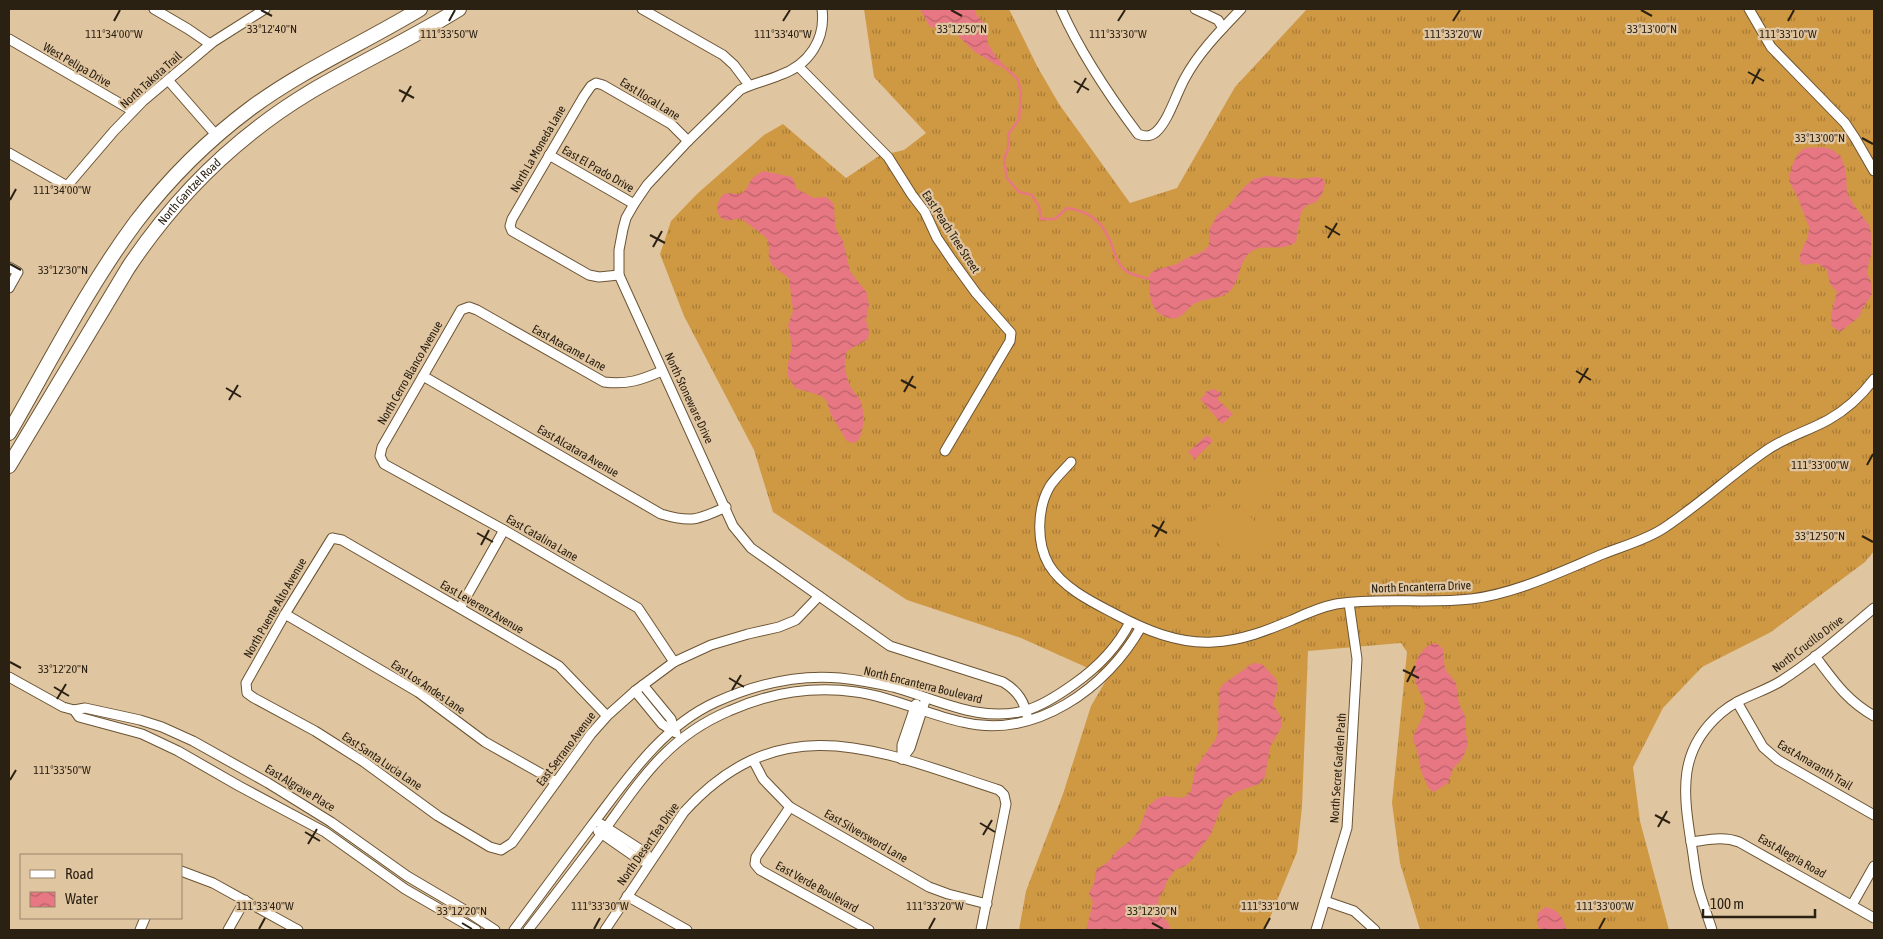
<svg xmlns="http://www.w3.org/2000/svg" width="1883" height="939" viewBox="0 0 1883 939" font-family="'Asap Condensed',sans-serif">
<defs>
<pattern id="grass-tufts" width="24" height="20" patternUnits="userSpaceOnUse" patternTransform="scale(1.25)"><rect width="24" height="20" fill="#cf9843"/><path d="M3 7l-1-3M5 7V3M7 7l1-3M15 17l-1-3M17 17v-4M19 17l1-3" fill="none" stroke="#a87c37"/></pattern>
<pattern id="water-waves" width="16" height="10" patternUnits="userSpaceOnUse" patternTransform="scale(1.25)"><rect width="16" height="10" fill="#e77783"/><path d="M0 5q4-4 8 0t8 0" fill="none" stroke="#bb616a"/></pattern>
</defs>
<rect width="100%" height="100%" fill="#e0c5a1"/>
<!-- grass -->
<path fill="url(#grass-tufts)" d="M864,9H1009L1037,66L1059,104L1130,203L1177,188L1235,87L1307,9H1874V551L1865,562L1771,632L1702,667L1663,708L1633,767L1640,821L1669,930H1420L1400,863L1392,803L1407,652L1401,643L1308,651L1302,807L1297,852L1265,930H1019L1026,891L1063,794L1091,706L1108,677L1021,638L907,600L773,512L754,450L684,316L660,254L671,221L697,194L764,135L783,124L846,178L879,156L904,150L926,133L874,77Z"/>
<!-- garden -->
<g fill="#cf9843">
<path d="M1272,466L1286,481L1255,508L1241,493Z"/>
<path d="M1220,497L1234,513L1241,506L1255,522L1261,516L1274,532L1244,560L1230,544L1224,550L1210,534L1203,540L1189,525Z"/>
</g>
<!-- water -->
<g fill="url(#water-waves)">
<path d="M920,9H975L976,14L986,26L988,44L997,58L1002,62L1000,67L975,52L952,30L930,27Z"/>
<path d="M1823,147L1833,150L1841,157L1846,170L1847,193L1854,205L1869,225L1871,234V255L1867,272L1872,286V294L1863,308L1859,317L1840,332L1832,326L1831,315L1837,292L1830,284L1827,270L1817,263L1804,265L1800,262V254L1808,237L1809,227L1797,196L1789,181C1790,171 1795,151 1806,148C1811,147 1817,148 1823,147Z"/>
<path d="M763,171L792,177L797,189L814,198L826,197L834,204L835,227L843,241L850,271L867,293L869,305L866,320L869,332L868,339L847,351C843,361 846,380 852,389C855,394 859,397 861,402C865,415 864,430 858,441L853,443L847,441L831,415L827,402L824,398L819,395L795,388L788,376V364L792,346L788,325L793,311L789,278C784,274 775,269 771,263C765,253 774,243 763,235C760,233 744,220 741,219C737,218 731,221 726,220C714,218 716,201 723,195C729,191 736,196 742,193C747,190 748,185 751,180C754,176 758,174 763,171Z"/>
<path d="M1266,176L1299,179L1316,177L1322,178L1325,183C1323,195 1319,203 1307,205L1301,212L1296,242C1280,253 1265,243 1252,251C1238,260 1241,280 1230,291C1222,299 1208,298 1198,302C1189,305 1184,316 1177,318C1173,319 1169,318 1166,317C1148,311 1149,290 1150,274L1155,270L1177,264L1187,258L1204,251L1209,245V230L1218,214L1228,207L1244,187L1254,179Z"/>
<path d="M1214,389L1222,394L1217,399L1233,414L1222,424L1200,399L1206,394L1205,392Z"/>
<path d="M1207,435L1213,441L1192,462L1194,458L1188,452Z"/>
<path d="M1436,643L1443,649L1445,669L1456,683L1459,704L1466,718V733L1468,744L1463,758L1453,769L1448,783L1434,792L1429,789L1421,771L1418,753L1413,739C1415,727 1425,719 1425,706C1424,697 1417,689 1415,680C1411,666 1421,645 1436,643Z"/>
<path d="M1253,663L1262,664L1276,679L1278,688L1273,704L1282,719V726L1270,747L1265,777L1259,784L1236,792L1224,800L1211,834L1191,861L1185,866L1175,870L1167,881L1164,890L1159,897L1158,906L1161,915L1168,922L1171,930H1086L1093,903L1089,893L1094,883L1096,870L1108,862L1118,850L1131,840L1138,831L1148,806L1158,798L1165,796L1181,798L1186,796L1191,791L1196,767L1216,739L1218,730L1219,691L1222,685Z"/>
<path d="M1545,907C1560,910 1562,917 1567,930H1540L1537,924V914Z"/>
</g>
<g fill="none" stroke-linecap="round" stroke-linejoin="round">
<!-- stream -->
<path stroke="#e77783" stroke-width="2.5" d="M1001,64L1018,79L1021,94L1019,120L1009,133L1008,149L1004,160L1007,178L1019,192L1032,195L1039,207L1041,219H1055L1067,208C1094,212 1105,225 1113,249C1116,257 1118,264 1125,270C1130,275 1142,277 1150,279"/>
<!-- street casing -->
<g stroke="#6b5433" stroke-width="11">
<g id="street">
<path d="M154,9L188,29L210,44"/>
<path d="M642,9L723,55L734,65L749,85"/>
<path d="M822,9C826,39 809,65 780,75C767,81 753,83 740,90L688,141L647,185L634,204L626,218L623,229L619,250V275L733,526L751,548L890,646L1003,682C1018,691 1025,702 1028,720"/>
<path d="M1061,9C1081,54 1108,94 1138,134C1145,137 1150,137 1156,132C1169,120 1176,94 1185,78C1199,52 1221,30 1241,9"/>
<path d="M1195,9L1218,20L1223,28"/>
<path d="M1749,9L1771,47L1845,123L1855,138L1874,171"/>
<path d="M9,39L133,111"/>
<path d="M798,66L888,157L912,195L925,212L937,238L952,260L976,293L1011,333L1010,341L945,451"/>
<path d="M168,80L217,136"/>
<path d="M9,153L67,186L114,131L143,101L213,42L265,9"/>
<path d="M549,155L634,204"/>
<path d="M9,267L18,272L9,288"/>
<path d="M619,275L599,277L589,275L512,231L510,226L512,219L584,96L591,86L596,83L603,85L671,124L688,141"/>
<path d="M662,371C641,380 627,385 604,382L477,310L469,307L461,310L382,447L380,456L384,464L504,530L638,608L674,662"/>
<path d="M423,376L661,514C691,523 698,520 726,507"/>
<path d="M1071,462C1064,470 1056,477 1050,486C1037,508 1036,543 1049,565C1063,588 1092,602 1115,614C1145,630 1178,644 1213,642C1241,641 1268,630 1292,620C1307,613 1321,607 1336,604C1381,597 1426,604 1471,599C1517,593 1560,572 1603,554C1623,546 1646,540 1664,528C1700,504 1732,474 1767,450C1786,437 1808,431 1828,420C1846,410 1862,395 1874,379"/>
<path d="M460,608L504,530"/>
<path d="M285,614L418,692L485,742L556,782"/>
<path d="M1815,656C1834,681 1846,700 1874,716"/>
<path d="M9,677L63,707L74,710L85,708L140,720L162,727L193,741L268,783L331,822L407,876L468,912L495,930"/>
<path d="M643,685L671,719L674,730"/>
<path d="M635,691L662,724L676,733"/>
<path d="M1737,702L1763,747L1778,760L1874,815"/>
<path d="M74,710L79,717L142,734L178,751L239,786L325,832L405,889L476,930"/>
<path d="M607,716L559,666L549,660L342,540L332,538L285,614L246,683L247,693L254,698L315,731L364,762L438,816L490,847L501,850L512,843L591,734L607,716L635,691L674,662L711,645L748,634L779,627L796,620L819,596"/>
<path d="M902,759L910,748L926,698"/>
<path d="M902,759V745L916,704"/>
<path d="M753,760L763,779L790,807L929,887L948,894L987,904"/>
<path d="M790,807L756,857L755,864L760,870L869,930"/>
<path d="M601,824L646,853L650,861"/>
<path d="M598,831L641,861H650"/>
<path d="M1691,842C1708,840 1723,836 1739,842L1874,918"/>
<path d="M181,871L213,883L298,930"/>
<path d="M627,896L687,930"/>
<path d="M1325,901L1354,911L1375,930"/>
<path d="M1852,905L1874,866"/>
<path d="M140,930L145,918"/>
<path d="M228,930L245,900"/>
<path d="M514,930C540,895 566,860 592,825C627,779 661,727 716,702C754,685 798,674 840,678C858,680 875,683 893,687C937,699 981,724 1027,710C1044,705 1060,694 1074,684C1098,667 1117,648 1130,622"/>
<path d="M528,930C552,899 576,868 600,836C639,783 665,738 729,711C769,693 812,686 856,692C893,697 926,714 962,722C1035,740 1107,688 1141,627"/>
<path d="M605,930L684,812C783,703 881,752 999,790L1004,795L1006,804L981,930"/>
<path d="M1316,930L1347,828L1357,659L1349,603"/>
<path d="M1712,930C1708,917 1703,904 1699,890C1695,875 1694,858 1691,842C1683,791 1678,750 1721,713C1739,697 1762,693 1781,681C1814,660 1844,633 1874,608"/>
</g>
</g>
<!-- primary casing -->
<g stroke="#6b5433" stroke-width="16">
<g id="primary">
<path d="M9,433C50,362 87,288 136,222C168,180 208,140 251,108C304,69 364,43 420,9"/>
<path id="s1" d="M9,466L128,268C175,197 237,136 310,92C359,63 411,39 459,9"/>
</g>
</g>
<!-- street -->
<use href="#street" stroke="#fff" stroke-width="9"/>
<!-- primary -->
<use href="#primary" stroke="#fff" stroke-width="14"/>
</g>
<!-- ticks -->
<path fill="none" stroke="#2b2113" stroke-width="2" d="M261,10L272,16M951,10L962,16M1641,10L1652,16M114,21L120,10M449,21L455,10M783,21L790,10M1118,21L1125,10M1453,21L1460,10M1788,21L1794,10M1748,72L1764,81M1074,81L1089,90M1752,84L1760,69M399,90L414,98M1077,93L1086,78M402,102L411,86M1862,138L1873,144M10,200L16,189M1325,226L1340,235M650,235L665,243M1328,238L1337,223M653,247L662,231M10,264L21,270M1576,371L1591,380M901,380L916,388M1579,383L1588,368M226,388L241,397M904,392L913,376M229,400L238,385M1867,465L1873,454M1152,525L1167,533M477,533L493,542M1862,536L1873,542M1155,537L1164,521M481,545L489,530M10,662L21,668M1403,670L1419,678M729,678L744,687M1407,682L1415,666M54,687L69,696M732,690L741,675M57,699L66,684M10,780L16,770M1655,815L1670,823M980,823L995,832M1658,827L1667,811M305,832L320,841M983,835L992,820M308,844L317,829M462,923L472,929M1152,923L1163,929M259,929L265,918M594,929L600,918M929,929L935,918M1264,929L1270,918M1599,929L1605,918"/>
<g text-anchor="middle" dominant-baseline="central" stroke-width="4.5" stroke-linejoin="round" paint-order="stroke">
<!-- street labels -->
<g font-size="12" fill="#2b2113" stroke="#e0c5a1">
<text transform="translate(77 65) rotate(30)">West Pelipa Drive</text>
<text transform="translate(151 80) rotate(-42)">North Takota Trail</text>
<text transform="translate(650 99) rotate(32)">East Ilocal Lane</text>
<text transform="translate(538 149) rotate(-60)">North La Moneda Lane</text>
<text transform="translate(598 169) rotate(30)">East El Prado Drive</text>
<text stroke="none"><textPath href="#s1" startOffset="329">North Gantzel Road</textPath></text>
<text transform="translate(951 232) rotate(57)">East Peach Tree Street</text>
<text transform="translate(569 348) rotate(29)">East Atacame Lane</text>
<text transform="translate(410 373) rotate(-60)">North Cerro Blanco Avenue</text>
<text transform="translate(689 398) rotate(65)">North Stoneware Drive</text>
<text transform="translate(578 451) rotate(30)">East Alcatara Avenue</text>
<text transform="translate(542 538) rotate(30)">East Catalina Lane</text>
<text transform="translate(1421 587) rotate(-2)">North Encanterra Drive</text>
<text transform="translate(482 607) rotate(30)">East Leverenz Avenue</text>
<text transform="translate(275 608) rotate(-60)">North Puente Alto Avenue</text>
<text transform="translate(1808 644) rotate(-37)">North Crucillo Drive</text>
<text transform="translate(923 685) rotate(14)">North Encanterra Boulevard</text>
<text transform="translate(428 687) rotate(34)">East Los Andes Lane</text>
<text transform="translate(566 749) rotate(-53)">East Serrano Avenue</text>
<text transform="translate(382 761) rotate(34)">East Santa Lucia Lane</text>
<text transform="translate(1815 765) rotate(31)">East Amaranth Trail</text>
<text transform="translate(1338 768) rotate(-86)">North Secret Garden Path</text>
<text transform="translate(300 788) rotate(31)">East Algrave Place</text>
<text transform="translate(866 836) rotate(30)">East Silversword Lane</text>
<text transform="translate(648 844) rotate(-55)">North Desert Tea Drive</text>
<text transform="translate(1792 856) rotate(30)">East Alegria Road</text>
<text transform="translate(817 887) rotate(29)">East Verde Boulevard</text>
</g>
</g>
<g font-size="12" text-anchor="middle" fill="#2b2113" stroke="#e0c5a1" stroke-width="4.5" stroke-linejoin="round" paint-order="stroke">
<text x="272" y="33">33°12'40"N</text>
<text x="962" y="33">33°12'50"N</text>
<text x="1652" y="33">33°13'00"N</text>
<text x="449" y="38">111°33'50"W</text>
<text x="114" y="38">111°34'00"W</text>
<text x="783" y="38">111°33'40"W</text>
<text x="1118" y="38">111°33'30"W</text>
<text x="1453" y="38">111°33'20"W</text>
<text x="1788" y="38">111°33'10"W</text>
<text x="1820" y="142">33°13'00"N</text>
<text x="62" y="194">111°34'00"W</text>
<text x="63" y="274">33°12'30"N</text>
<text x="1820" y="469">111°33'00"W</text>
<text x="1820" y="540">33°12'50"N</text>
<text x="63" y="673">33°12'20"N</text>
<text x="62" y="774">111°33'50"W</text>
<text x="265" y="910">111°33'40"W</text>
<text x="600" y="910">111°33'30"W</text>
<text x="935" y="910">111°33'20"W</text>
<text x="1270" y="910">111°33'10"W</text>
<text x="1605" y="910">111°33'00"W</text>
<text x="462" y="915">33°12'20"N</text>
<text x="1152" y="915">33°12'30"N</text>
</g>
<!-- border -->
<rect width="1883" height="939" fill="none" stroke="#2b2113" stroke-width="20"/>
<!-- legend -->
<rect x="20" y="854" width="162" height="65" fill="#e0c5a1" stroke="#988368"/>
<rect x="30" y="870" width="25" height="8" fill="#ffffff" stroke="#988368"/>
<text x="65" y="879" font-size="15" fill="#2b2113">Road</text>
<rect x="30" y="892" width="25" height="15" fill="url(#water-waves)" stroke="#988368"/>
<text x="65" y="904" font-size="15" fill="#2b2113">Water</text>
<!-- scale -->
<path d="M1703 909v8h112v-8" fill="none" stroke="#2b2113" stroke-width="2.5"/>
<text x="1710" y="909" font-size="15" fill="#2b2113" stroke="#e0c5a1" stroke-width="4" paint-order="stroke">100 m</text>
</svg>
